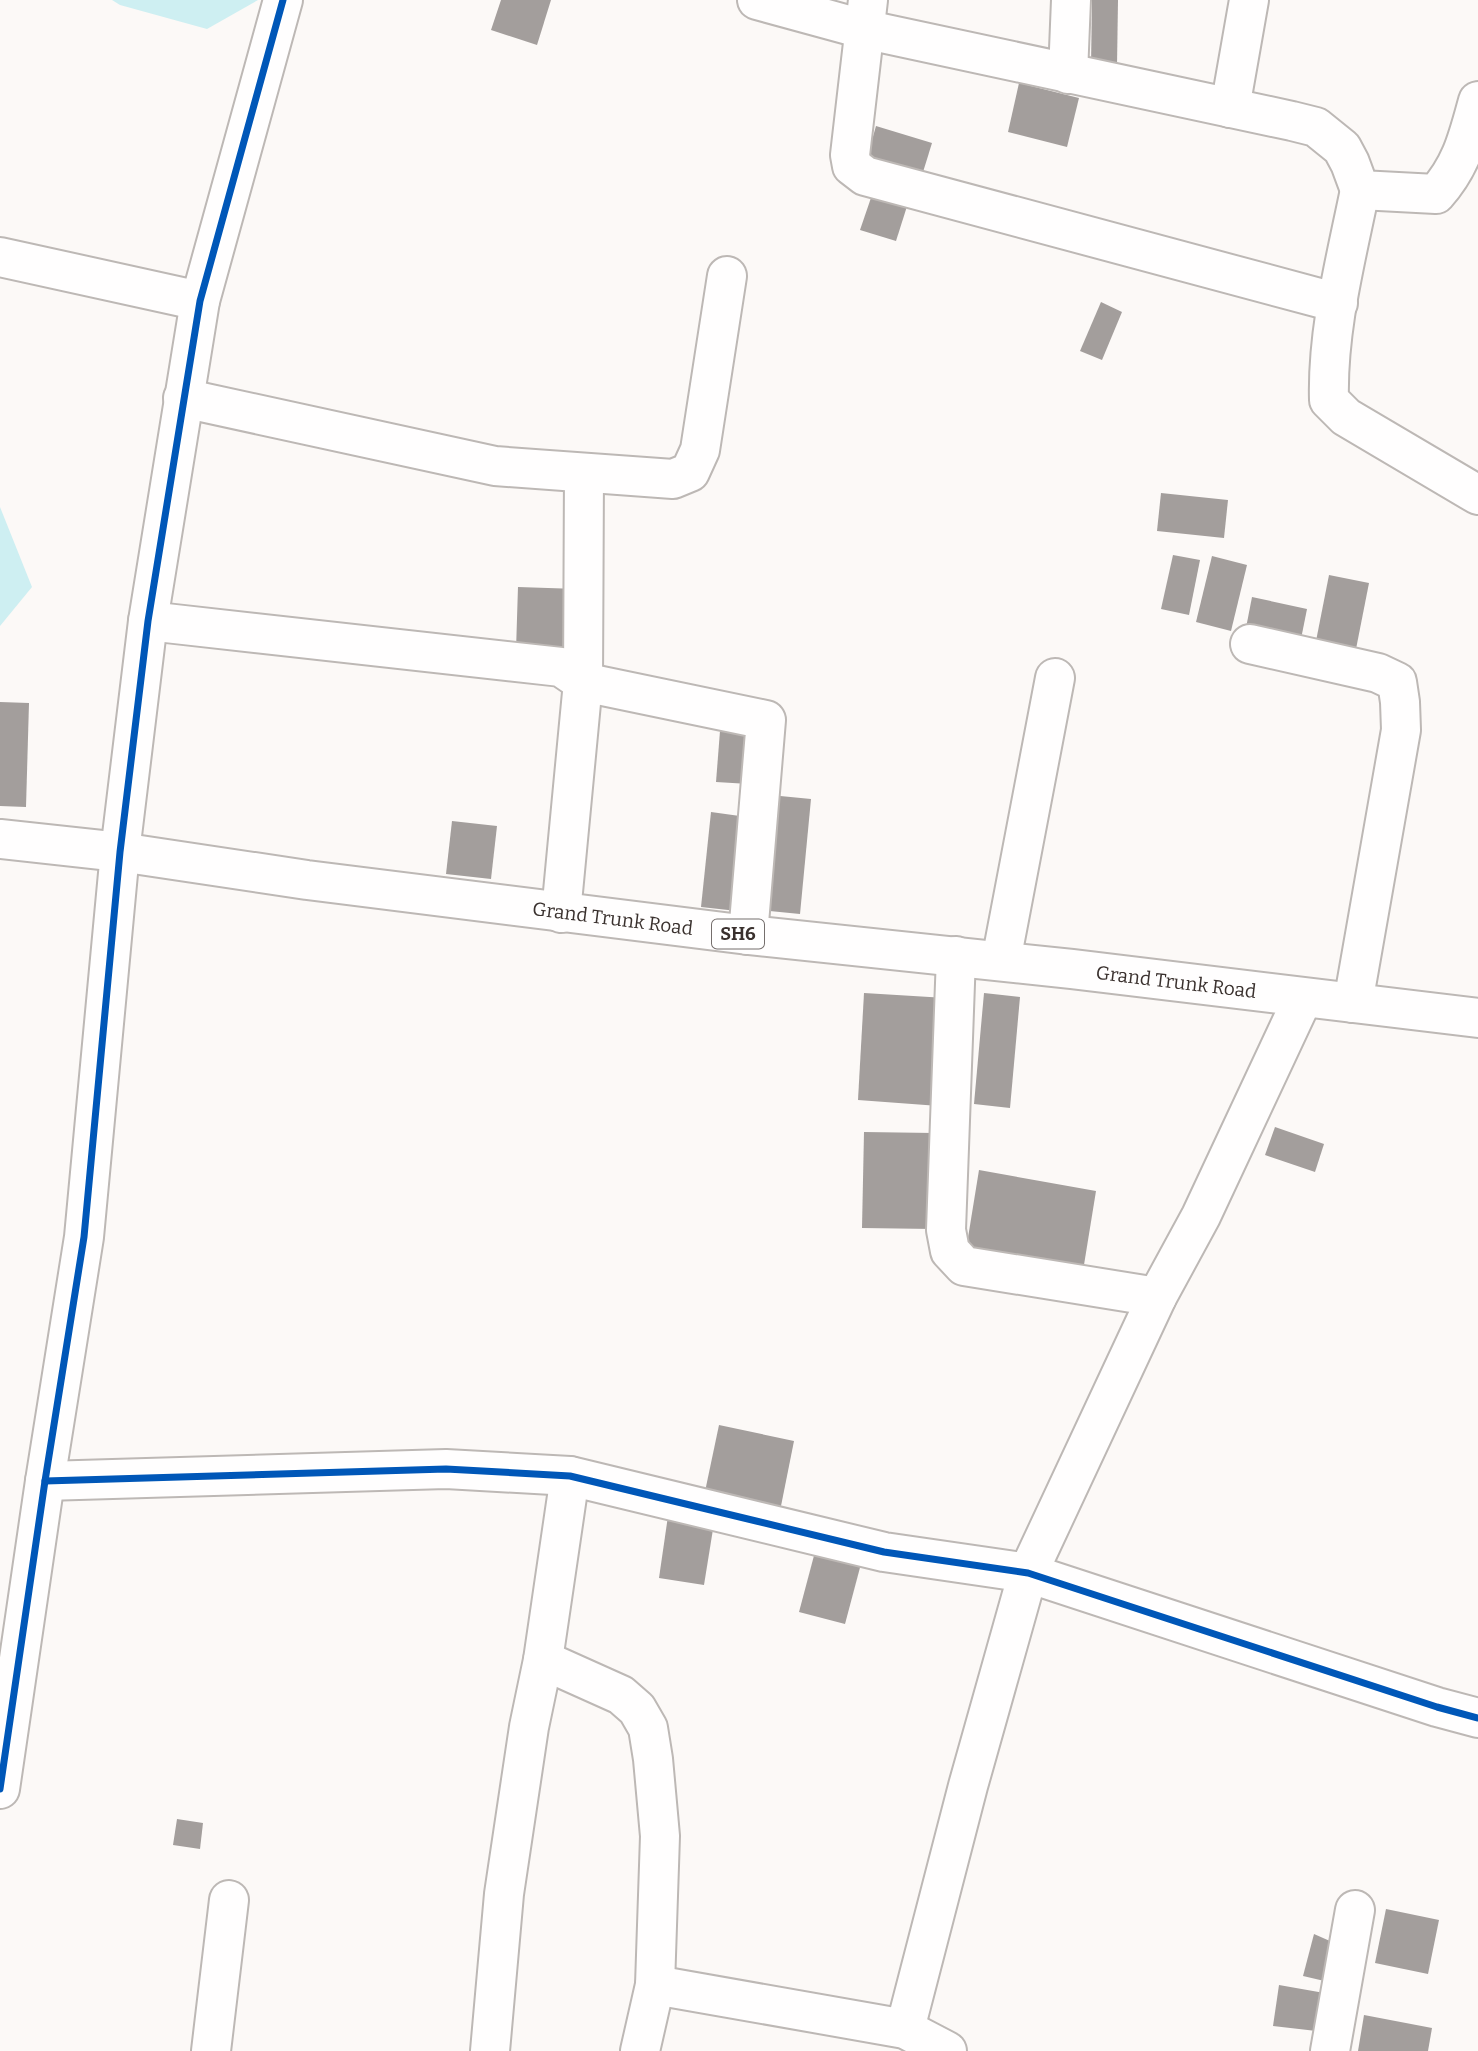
<svg xmlns="http://www.w3.org/2000/svg" width="1478" height="2051" viewBox="0 0 1478 2051" font-family="Bitter,serif">
<rect width="100%" height="100%" fill="#fcf9f7"/>
<!-- water -->
<g fill="#ceeff2">
<path d="M112,0H258L207,29L120,5Z"/>
<path d="M0,507L32,587L0,626Z"/>
</g>
<!-- building -->
<g fill="#a39e9c">
<path d="M501,0H551L537,45L491,30Z"/>
<path d="M1092,0H1118L1117,66H1091Z"/>
<path d="M1019,83L1079,98L1067,147L1008,132Z"/>
<path d="M876,126L932,143L919,185L864,168Z"/>
<path d="M874,189L909,200L896,241L860,230Z"/>
<path d="M1101,302L1122,312L1102,360L1080,351Z"/>
<path d="M1161,493L1228,500L1224,538L1157,531Z"/>
<path d="M1173,555L1200,560L1189,615L1161,609Z"/>
<path d="M1212,556L1247,565L1231,631L1196,622Z"/>
<path d="M1329,575L1369,583L1356,649L1316,641Z"/>
<path d="M518,587L578,589L576,652L516,650Z"/>
<path d="M1252,597L1307,609L1300,644L1245,633Z"/>
<path d="M0,702L29,703L26,807L0,806Z"/>
<path d="M721,718L754,721L749,784L716,782Z"/>
<path d="M770,795L811,799L800,914L759,910Z"/>
<path d="M711,812L747,817L737,911L701,907Z"/>
<path d="M452,821L497,826L491,879L446,874Z"/>
<path d="M864,993L946,998L939,1106L858,1100Z"/>
<path d="M984,993L1020,997L1010,1108L974,1104Z"/>
<path d="M1275,1127L1324,1144L1315,1172L1265,1155Z"/>
<path d="M864,1132L934,1133L933,1229L862,1228Z"/>
<path d="M979,1170L1096,1191L1083,1271L966,1250Z"/>
<path d="M719,1425L794,1441L779,1516L703,1501Z"/>
<path d="M668,1516L714,1523L704,1585L659,1578Z"/>
<path d="M816,1548L862,1560L845,1624L799,1612Z"/>
<path d="M177,1819L203,1823L200,1849L173,1845Z"/>
<path d="M1386,1909L1439,1920L1428,1974L1375,1963Z"/>
<path d="M1314,1934L1339,1945L1333,1983L1303,1976Z"/>
<path d="M1279,1985L1330,1994L1325,2032L1273,2026Z"/>
<path d="M1364,2015L1432,2028L1428,2051H1358Z"/>
</g>
<g fill="none" stroke-linecap="round" stroke-linejoin="round">
<!-- minor casing -->
<g stroke="#bdb8b5" stroke-width="42">
<g id="minor">
<path d="M757,0L863,29L1292,121L1316,127L1342,148L1350,163L1360,190L1436,194C1462,165 1468,137 1478,101"/>
<path d="M868,0L850,155L852,166L865,176L1338,303"/>
<path d="M1068,74L1071,0"/>
<path d="M1230,108L1249,0"/>
<path d="M1360,190C1346,259 1327,330 1329,400L1346,417L1478,495"/>
<path d="M0,257L200,301"/>
<path d="M183,398L495,466L673,479L690,472L700,450L727,276"/>
<path d="M148,621L561,667L583,682L766,720L748,935"/>
<path d="M1250,644L1378,673L1397,682L1400,702L1401,730L1353,1003"/>
<path d="M561,913L583,682L584,473"/>
<path d="M956,956L946,1230L950,1251L964,1266L1157,1297"/>
<path d="M1001,961L1055,678"/>
<path d="M45,1481L446,1469L570,1476L884,1552L1028,1573L1437,1707L1478,1718"/>
<path d="M543,1660L621,1695L637,1709L648,1728L653,1759L660,1836L655,1985L640,2051"/>
<path d="M0,1789L45,1481L84,1237L120,852L148,621L200,301L283,0"/>
<path d="M655,1985L905,2029L947,2051"/>
<path d="M905,2029L968,1786L1028,1573L1157,1297L1201,1216L1303,998"/>
<path d="M211,2051L229,1900"/>
<path d="M490,2051L504,1894L529,1727L543,1660L570,1476"/>
<path d="M1330,2051L1355,1910"/>
</g>
</g>
<!-- major casing -->
<g stroke="#bdb8b5" stroke-width="42">
<g id="major">
<path id="s1" d="M0,839L120,852L307,880L748,935L1072,969L1478,1018"/>
</g>
</g>
<!-- minor -->
<use href="#minor" stroke="#fffefe" stroke-width="38"/>
<!-- major -->
<use href="#major" stroke="#fffefe" stroke-width="38"/>
<!-- cycleway casing -->
<g stroke="#fff" stroke-width="11">
<g id="cycleway">
<path d="M45,1481L446,1469L570,1476L884,1552L1028,1573L1437,1707L1478,1718"/>
<path d="M0,1789L45,1481L84,1237L120,852L148,621L200,301L283,0"/>
</g>
</g>
<!-- cycleway -->
<use href="#cycleway" stroke="#0057b8" stroke-width="7"/>
</g>
<g text-anchor="middle" dominant-baseline="central" stroke-width="7" stroke-linejoin="round" paint-order="stroke">
<!-- shield labels -->
<rect fill="#fff" stroke="#756f6d" stroke-width="2" x="712" y="919.5" width="52" height="29" rx="5"/>
<g font-size="18" font-weight="bold" fill="#3a312e">
<text x="738" y="934">SH6</text>
</g>
<!-- street labels -->
<g font-size="19" fill="#3a312e" stroke="#fff">
<text stroke="none"><textPath href="#s1" startOffset="618">Grand Trunk Road</textPath></text>
<text stroke="none"><textPath href="#s1" startOffset="1185">Grand Trunk Road</textPath></text>
</g>
</g>
</svg>
